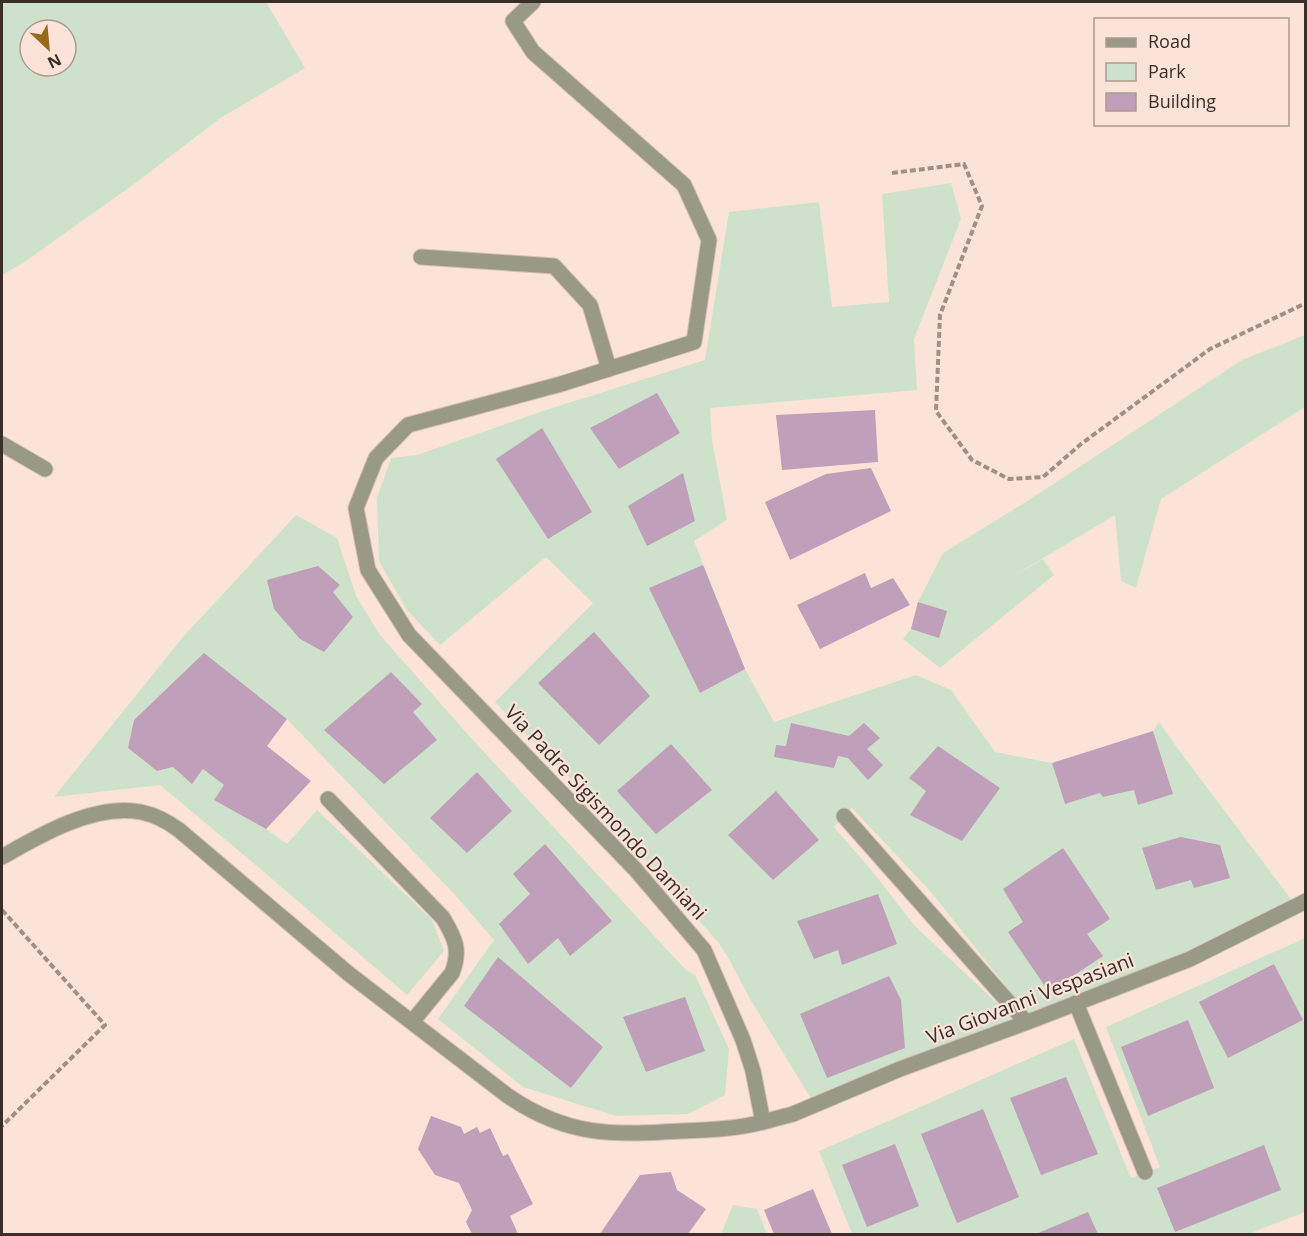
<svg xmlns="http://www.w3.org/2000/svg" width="1307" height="1236" viewBox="0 0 1307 1236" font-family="'Open Sans',sans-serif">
<rect width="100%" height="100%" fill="#fbe3d8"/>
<!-- green -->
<g fill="#cee2cb" fill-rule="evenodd">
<path d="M2,2H266L305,68L219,119L137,182L23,263L2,275ZM30,30H66V66H30Z"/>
<path d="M951,183L961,219L914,339L917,390L710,408L712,440L727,520L694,541L745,669L774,722L916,675L951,690L995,752L1052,763L1065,804L1100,793L1103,797L1134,790L1138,805L1173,794L1153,731L1159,722L1184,757L1291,899L1292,907L1033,1020L930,891L852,808L834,827L872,871L915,926L1019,1024L815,1105L750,999L729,959L718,942L583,791L495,702L593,603L546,557L440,645L406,609L379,561L377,498L391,458L417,455L546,410L705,360L729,212L819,202L832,307L889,302L882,194Z"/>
<path d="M1305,335V407L1161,499L1136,588L1121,581L1115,515L1008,579L1043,559L1054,575L940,668L903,639L911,629L918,602L943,553L1029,500L1242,360Z"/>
<path d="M296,515L337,538L356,596L380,635L471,738L686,970L695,975L729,1049L725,1095L688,1114L616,1116L523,1087L438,1019L494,940L456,896L287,719L204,654L134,720L128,748L157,771L173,767L192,783L203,769L224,785L214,800L266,829L287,844L317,810L432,920L444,951L407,995L264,872L160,785L54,797L183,637Z"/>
<path d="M1305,938V1212L1248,1234H852L819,1151C904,1115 989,1076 1074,1039L1131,1178L1160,1167L1106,1027Z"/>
<path d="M733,1205L757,1209L767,1234H721Z"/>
</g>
<!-- building -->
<g fill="#bf9fb9">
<path d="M657,393L680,433L619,469L590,428Z"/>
<path d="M875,410L878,462L782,470L776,415Z"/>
<path d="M542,428L592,512L548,539L496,459Z"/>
<path d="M871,468L891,511L790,560L765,502L826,474Z"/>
<path d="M683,473L695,521L647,546L628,506Z"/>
<path d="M703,565L745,669L700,693L649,588Z"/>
<path d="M318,566L340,585L333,592L353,617L324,652L300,639L274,609L267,580Z"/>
<path d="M865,573L871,588L893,578L910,605L820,649L797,605Z"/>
<path d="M918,602L947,611L939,638L911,629Z"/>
<path d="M594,632L650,696L599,745L538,683Z"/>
<path d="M204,653L287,719L267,746L311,781L266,829L214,800L224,785L203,769L192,784L173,767L157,771L128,748L134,720Z"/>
<path d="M391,672L422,704L413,712L437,740L384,784L324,730Z"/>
<path d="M791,723L849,736L864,723L880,738L867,749L883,765L868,780L848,758L838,756L834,768L774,757L776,745L786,746Z"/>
<path d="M1153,731L1173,794L1138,805L1134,790L1103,797L1100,793L1065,804L1052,763Z"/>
<path d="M671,744L712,790L656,834L617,791Z"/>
<path d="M938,746L1000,788L962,841L910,815L926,791L909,778Z"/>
<path d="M477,772L512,811L467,853L430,818Z"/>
<path d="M776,791L819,840L773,880L728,835Z"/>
<path d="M1181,837L1220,845L1230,878L1194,888L1191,880L1156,890L1142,848Z"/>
<path d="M545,844L612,921L570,956L558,938L528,964L499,924L530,894L513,874Z"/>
<path d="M1063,848L1110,919L1087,934L1103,956L1049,992L1008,932L1023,922L1003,889Z"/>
<path d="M878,894L897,944L842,965L838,950L814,959L797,921Z"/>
<path d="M498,957L603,1047L571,1088L464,1006Z"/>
<path d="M1274,964L1303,1020L1228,1058L1199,1002Z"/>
<path d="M889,976L901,1000L905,1048L827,1078L800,1014Z"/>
<path d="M685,997L705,1051L646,1072L623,1017Z"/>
<path d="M1188,1020L1214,1088L1148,1116L1121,1047Z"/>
<path d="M1066,1077L1098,1154L1041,1175L1010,1098Z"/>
<path d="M983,1109L1019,1197L957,1223L921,1134Z"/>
<path d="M431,1116L461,1127L464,1134L477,1127L480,1133L490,1128L503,1156L508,1154L533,1204L510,1216L518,1234H472L466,1222L472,1210L459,1183L435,1175L418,1149Z"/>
<path d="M895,1144L919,1206L867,1227L842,1165Z"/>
<path d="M1264,1145L1281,1190L1175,1232L1157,1188Z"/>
<path d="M671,1172L677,1190L706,1209L688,1234H600L640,1175Z"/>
<path d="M813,1189L832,1234H774L764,1210Z"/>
<path d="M1088,1212L1098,1234H1036Z"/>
</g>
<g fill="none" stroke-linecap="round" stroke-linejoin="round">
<!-- service casing -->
<g stroke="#d4bfb5" stroke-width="17">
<path id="service" d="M421,257L554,266L590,305L609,369"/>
</g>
<!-- minor casing -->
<g stroke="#d4bfb5" stroke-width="17">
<g id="minor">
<path d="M2,444L45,469"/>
<path d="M328,799L443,918C455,938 461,950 452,973L412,1022"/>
<path d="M844,816L1026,1022"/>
<path d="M2,857C40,835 95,803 141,812C155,815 167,821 179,830L349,974L508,1096C568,1137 612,1135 681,1131C709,1130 736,1129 763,1122L753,1071L743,1040L704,950L635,869L409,635L368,570L356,508L376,458L408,425L561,384L694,342L709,240L684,185L533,52L513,21L533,2"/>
<path d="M1076,1003L1145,1172"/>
<path d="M763,1122L793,1114L900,1069L1033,1020L1190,959L1306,901"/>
</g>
</g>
<!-- path -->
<g stroke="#a18f87" stroke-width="4" stroke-dasharray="6 3" stroke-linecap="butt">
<path d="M892,173L964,164L982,206L940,315L936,411L972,460L1009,479L1043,477L1081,444L1210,349L1306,303"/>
<path d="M2,910L105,1025L2,1126"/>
</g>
<!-- service -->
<use href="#service" stroke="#998" stroke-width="15"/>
<!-- minor -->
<use href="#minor" stroke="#998" stroke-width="15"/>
</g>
<g text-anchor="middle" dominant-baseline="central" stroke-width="4.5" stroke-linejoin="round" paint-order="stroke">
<!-- street labels -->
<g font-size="20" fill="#3a2e29" stroke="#fbe3d8">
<text transform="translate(606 812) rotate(47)">Via Padre Sigismondo Damiani</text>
<text transform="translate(1030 998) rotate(-21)">Via Giovanni Vespasiani</text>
</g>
</g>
<!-- border -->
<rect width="1307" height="1236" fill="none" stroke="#3a2e29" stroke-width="6"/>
<!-- legend -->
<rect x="1094" y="18" width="195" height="108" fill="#fbe3d8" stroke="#ae9b92" stroke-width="1.5"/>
<rect x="1106" y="38" width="30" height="9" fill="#999988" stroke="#ae9b92" stroke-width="1.5"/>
<text x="1148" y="48" font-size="18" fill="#3a2e29">Road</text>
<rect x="1106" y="63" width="30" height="18" fill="#cee2cb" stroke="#ae9b92" stroke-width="1.5"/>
<text x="1148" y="78" font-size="18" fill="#3a2e29">Park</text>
<rect x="1106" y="93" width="30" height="18" fill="#bf9fb9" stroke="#ae9b92" stroke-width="1.5"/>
<text x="1148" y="108" font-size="18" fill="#3a2e29">Building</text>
<!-- north arrow -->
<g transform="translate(48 48) rotate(154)"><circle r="28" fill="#fbe3d8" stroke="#ae9b92" stroke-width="1.5"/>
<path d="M0-4.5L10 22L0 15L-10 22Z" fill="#986919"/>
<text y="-9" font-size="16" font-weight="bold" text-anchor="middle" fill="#3a2e29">N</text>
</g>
</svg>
